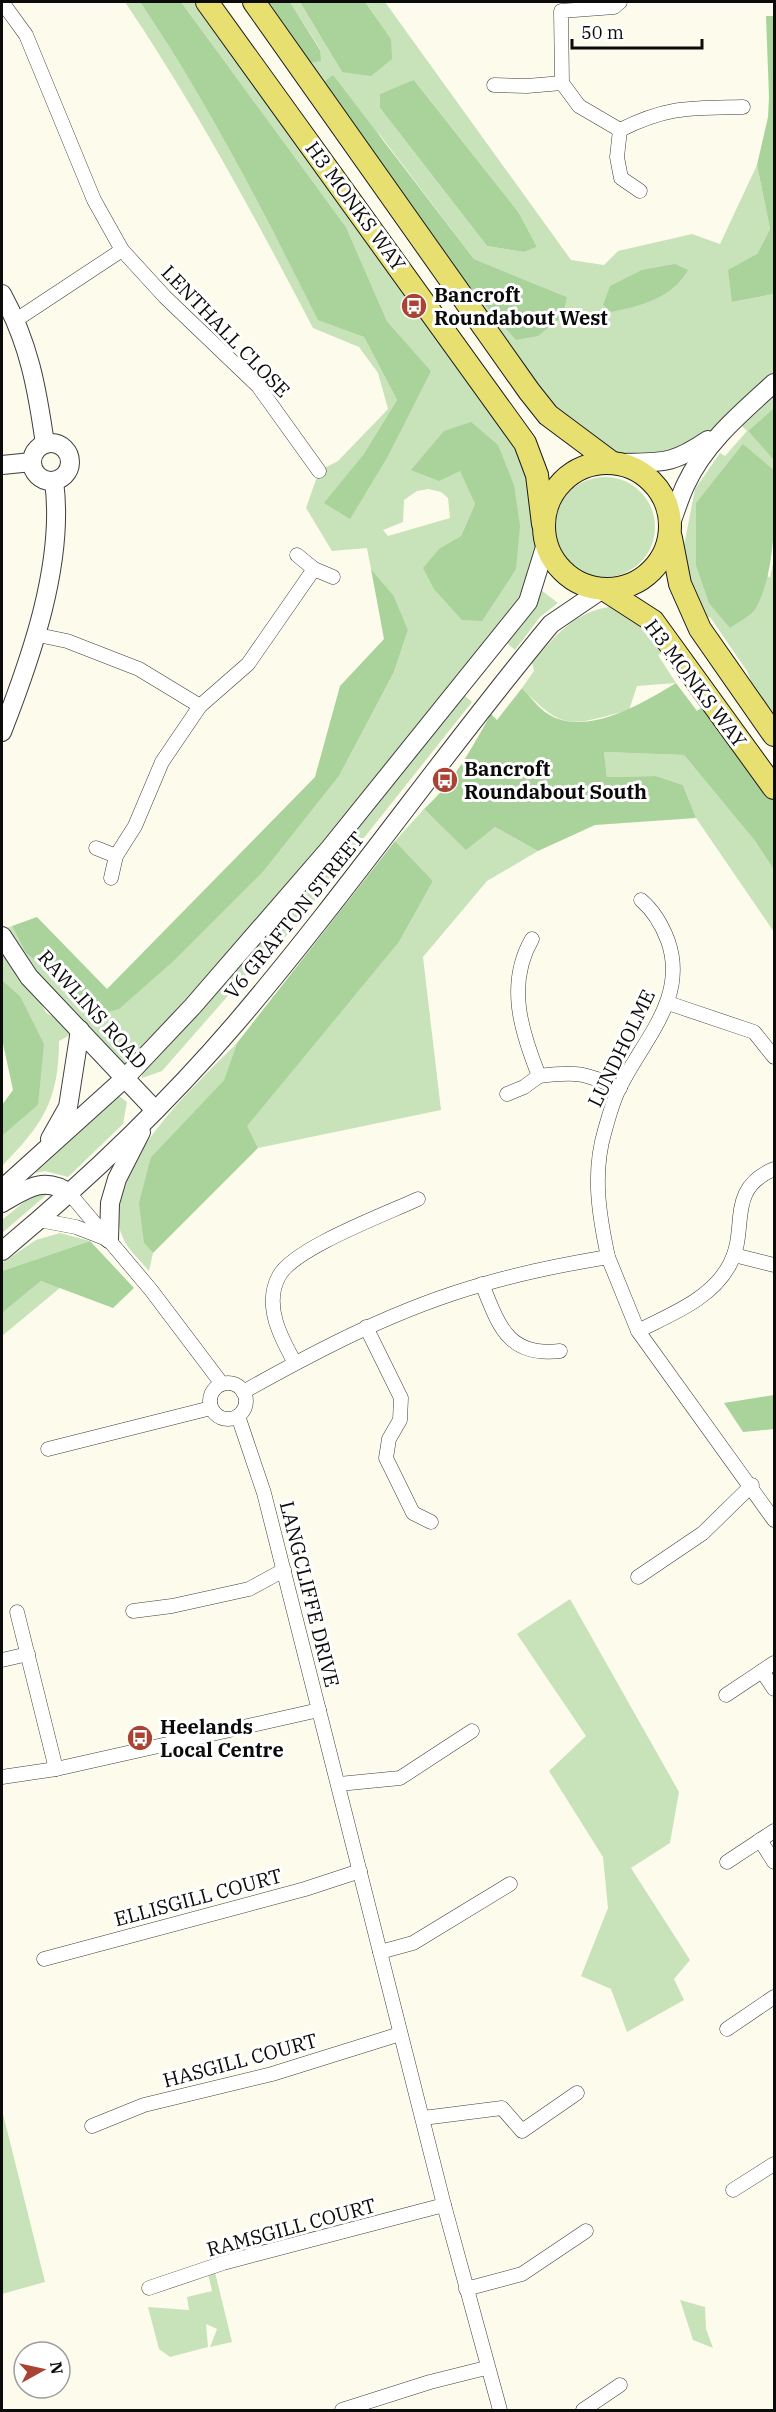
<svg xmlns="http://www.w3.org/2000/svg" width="776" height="2412" viewBox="0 0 776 2412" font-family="'IBM Plex Serif',serif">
<rect width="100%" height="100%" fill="#fdfcec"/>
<!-- green -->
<g fill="#c8e3ba" fill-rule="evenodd">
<path d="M125,2H140C208,102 263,211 318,319L364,337L397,400L363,455L325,503L431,371L387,321L346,227L181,2H204L537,475L546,544L528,602L125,1078L80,1030L59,1041C59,1101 42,1125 2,1166V1136L38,1105L20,996L2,980V930L12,926L26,953L99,1014L178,957L263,872L339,776L394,672L408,630L394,596L371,569L367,548L332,551L306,508L319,471L338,461L388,409L378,373L359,347L313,328C255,217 195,106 125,2ZM460,470L516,569L440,548L461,536L475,504ZM428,489L441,492L448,498L450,518L388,536L383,530L403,522L404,500L417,491ZM20,962L78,1029L46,1013Z"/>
<path d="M255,2H269L311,63L320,61V49L290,2H300L342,72L391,39L365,2H385L571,260L604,265L618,251L692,234L720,244L757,165L770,229L732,302L774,294V408L748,431L774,459V470L744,445L696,503L770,578L774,558V735L768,725L747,671L710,617L704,618L690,584L684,546L695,489L720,453L725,456L747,431L735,419L681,459L620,463L570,432ZM415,81L519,213L537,247L524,252L487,246L380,108V94ZM377,131L474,259L567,297L466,282Z"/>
<circle cx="605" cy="527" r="50"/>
<path d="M541,590L558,603L540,617L515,650L507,643Z"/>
<path d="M609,607L644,629L662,653L658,655L676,683L637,686L629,710C571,725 565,733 522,688L534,671L532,663C555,636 573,613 609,607Z"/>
<path d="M464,695L472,702L278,946L248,973L162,1071L142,1078V1072Z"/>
<path d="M604,752L684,755L755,841L774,870V932L696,818L683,785L656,776L607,777Z"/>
<path d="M424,809L466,849L495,827L538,851L487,881L423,957L441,1110L258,1148L246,1126L399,942L433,881L395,841Z"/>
<path d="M237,1043L224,1080L151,1157L144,1243L153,1253L149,1271C141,1261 128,1250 123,1238C96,1173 197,1084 237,1043Z"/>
<path d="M119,1096L127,1102L123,1124L68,1177L45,1171L35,1173Z"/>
<path d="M52,1190L2,1233V1220L30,1197Z"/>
<path d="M60,1233L90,1241L2,1271V1263L36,1240Z"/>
<path d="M41,1281L61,1287L2,1336V1313Z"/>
<path d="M570,1599L679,1792L670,1843L631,1868L690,1960L674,1979L684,2000L627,2032L611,1989L581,1976L608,1908L603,1857L549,1771L586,1736L517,1634Z"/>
<path d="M2,2110L45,2282L2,2294Z"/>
<path d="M214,2268L232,2342L210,2347L217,2329L206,2324L208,2347L170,2357L159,2349L148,2307L189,2310L187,2297L212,2291L207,2269Z"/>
<path d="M680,2300L705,2307L706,2329L713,2348L693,2340Z"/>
</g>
<!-- forest -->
<g fill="#aad29b">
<path d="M140,2H181L346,227L387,321L431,371L388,456L350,519L324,503L363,455L397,400L364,337L318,320C263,211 208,102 140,2Z"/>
<path d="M269,2H290L320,50L321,61L311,63Z"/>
<path d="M300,2H365L391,39L392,59L371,76L342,72Z"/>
<path d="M766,16H774V294L732,302L728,270L757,254L770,229L757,165L768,117L769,97Z"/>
<path d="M333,75L474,259L567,297L563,316L538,336L516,340L466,282L324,82Z"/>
<path d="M414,80L519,213L537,247L524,252L487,246L380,108V94Z"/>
<path d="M675,264L688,270C672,298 641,306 611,312L603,305L610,286L642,270Z"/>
<path d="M774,408V460L748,431Z"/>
<path d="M471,422L498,445L514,485L520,526L516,569L482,621L462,620L434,589L423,568L440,548L461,536L475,504L460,471L439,481L411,470L444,431Z"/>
<path d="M743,444L774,470C775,514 776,571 756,608C751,616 738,622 730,628L709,603L696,565V503Z"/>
<path d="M371,569L394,596L408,630L394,672L339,776L263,872L178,957L119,1009L99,1014L26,953L12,926L37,917L107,989L315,777L340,686L384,639Z"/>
<path d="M676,683L697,711L702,707L774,789V870L755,841L684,755L604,752L607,777L656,776L683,785L696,818L595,825L538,851L495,827L466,850L424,809C454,782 471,749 491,714L497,720L522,688C530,696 538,708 548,714C586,738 643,703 676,683Z"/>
<path d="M395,841L433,881L399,942L247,1126L258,1148L153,1253L144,1243L139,1203L151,1157L224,1080L237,1043Z"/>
<path d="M2,980L20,996L44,1044L38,1105L2,1136V1105L13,1090L2,1039Z"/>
<path d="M90,1241L134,1288L113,1308L41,1281L2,1313V1271Z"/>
<path d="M774,1395V1429L743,1432L724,1403Z"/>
</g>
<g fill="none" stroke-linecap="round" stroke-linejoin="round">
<!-- minor casing -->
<g stroke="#3e3e3e" stroke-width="15">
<g id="minor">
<path d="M2,2L26,35L94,200L122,250L165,297L258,386L319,471"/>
<path d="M620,2L614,7L561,11L562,83L579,106L620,130C668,106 691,108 743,107"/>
<path d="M494,85L527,86L562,83"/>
<path d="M620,130L617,157L621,178L640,191"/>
<path d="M16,320L122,250"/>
<path d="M314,569L333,577"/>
<path d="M38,635L67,641L139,669L200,706"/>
<path d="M96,848L116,856"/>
<path d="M111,878L116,856L135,826L162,762L200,706L248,664L314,569L297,555"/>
<path d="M532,939C506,984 521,1031 539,1076C577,1071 584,1073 620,1088"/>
<path d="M668,1003L754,1032L774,1057"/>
<path d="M507,1094L524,1087L539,1076"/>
<path d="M70,1194L151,1290L222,1384"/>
<path d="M39,1220L76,1227L107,1239"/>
<path d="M734,1255L774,1265"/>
<path d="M608,1257C599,1215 592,1173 605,1130C609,1116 613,1100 620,1087C643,1040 688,998 668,941C662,925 654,911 641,900"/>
<path d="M482,1284C499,1326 508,1357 560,1351"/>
<path d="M366,1327L401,1398L400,1420L389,1439L386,1458L413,1513L431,1522"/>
<path d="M638,1331C671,1314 712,1299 730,1264C749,1228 725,1190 774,1169"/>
<path d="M295,1363C281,1338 263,1305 279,1276C294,1248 386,1214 418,1199"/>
<circle cx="228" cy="1401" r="18"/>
<path d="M243,1392C320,1349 398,1308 484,1284C525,1272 566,1264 608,1257L638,1331L774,1520"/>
<path d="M238,1416L264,1493L444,2205L500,2410"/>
<path d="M48,1449L211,1408"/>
<path d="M638,1577L703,1533L752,1485"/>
<path d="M133,1611L172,1606L249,1589L284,1570"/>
<path d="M17,1612L56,1769"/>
<path d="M2,1660L28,1654"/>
<path d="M762,1671L774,1689"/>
<path d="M726,1695L774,1663"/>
<path d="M2,1777L56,1769L319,1710"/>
<path d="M339,1784L400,1778L472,1731"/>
<path d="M760,1840L774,1862"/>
<path d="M727,1862L774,1831"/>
<path d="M380,1952L413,1943L510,1884"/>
<path d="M44,1959L305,1889L360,1871"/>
<path d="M727,2029L774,1997"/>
<path d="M423,2118L502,2108L522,2131L577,2093"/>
<path d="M92,2126L144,2105L272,2074L400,2034"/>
<path d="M733,2190L774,2164"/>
<path d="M149,2288L223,2263L444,2205"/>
<path d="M466,2289L522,2274L586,2231"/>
<path d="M342,2410L430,2382L486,2368"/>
<path d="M583,2410L620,2385"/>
</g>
</g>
<!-- tertiary casing -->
<g stroke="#3e3e3e" stroke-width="20">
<g id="tertiary">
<path d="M2,294C29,343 37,388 45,444"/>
<circle cx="51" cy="462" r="19"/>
<path d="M620,463C663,462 671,465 708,440"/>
<path d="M2,465L32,462"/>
<path d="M671,523C676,510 680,496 686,484C705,443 741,413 774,383"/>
<path d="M2,732C31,658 65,562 54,481"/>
<path d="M2,936L29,977L155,1110"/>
<path d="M50,1139L68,1107L80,1030"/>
<path d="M2,1189L125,1078L193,1006L330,848L528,602L546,544"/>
<path d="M2,1203C26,1189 45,1175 70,1194"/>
<path d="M109,1239L110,1203L117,1179L141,1132"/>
<path d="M2,1251C85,1182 165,1106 236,1023C346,894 443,754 551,624L601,590"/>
</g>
</g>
<!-- primary casing -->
<g stroke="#1c1c1c" stroke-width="24">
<g id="primary">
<path d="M207,2L525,443L537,475L543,524"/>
<path d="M254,2L529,391L548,415L611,462"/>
<circle cx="607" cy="526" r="63"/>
<path d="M671,538L680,584L700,629L774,735"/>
<path d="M605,590L653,621L774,788"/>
</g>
</g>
<!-- minor -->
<use href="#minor" stroke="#fff" stroke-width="14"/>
<!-- tertiary -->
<use href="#tertiary" stroke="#fff" stroke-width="18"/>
<!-- primary -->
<use href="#primary" stroke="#e8df71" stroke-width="22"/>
</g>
<!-- icons -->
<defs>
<g id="bus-disc" transform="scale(1.35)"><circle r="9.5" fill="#aa4334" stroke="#fff"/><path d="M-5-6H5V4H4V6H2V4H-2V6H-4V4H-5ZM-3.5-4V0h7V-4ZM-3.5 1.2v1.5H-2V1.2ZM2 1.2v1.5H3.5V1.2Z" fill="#fff"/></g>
</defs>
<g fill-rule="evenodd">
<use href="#bus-disc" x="414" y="306"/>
<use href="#bus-disc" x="445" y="780"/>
<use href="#bus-disc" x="140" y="1738"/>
</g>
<g text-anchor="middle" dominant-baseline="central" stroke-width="6" stroke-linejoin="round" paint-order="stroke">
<!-- street labels -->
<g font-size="20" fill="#0b0b0b" stroke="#fff">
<text transform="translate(356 206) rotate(54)">H3 MONKS WAY</text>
<text transform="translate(226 331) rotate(46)">LENTHALL CLOSE</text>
<text transform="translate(696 683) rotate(53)">H3 MONKS WAY</text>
<text transform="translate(294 915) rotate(-51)">V6 GRAFTON STREET</text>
<text transform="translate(93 1009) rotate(48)">RAWLINS ROAD</text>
<text transform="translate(621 1048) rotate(-64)">LUNDHOLME</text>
<text transform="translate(310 1594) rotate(76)">LANGCLIFFE DRIVE</text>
<text transform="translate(198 1897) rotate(-15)">ELLISGILL COURT</text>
<text transform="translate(240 2060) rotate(-15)">HASGILL COURT</text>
<text transform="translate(291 2227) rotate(-15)">RAMSGILL COURT</text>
</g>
<!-- poi labels -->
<g font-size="20" font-weight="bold" fill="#0b0b0b" stroke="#fff" text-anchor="start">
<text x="434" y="294">Bancroft<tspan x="434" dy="23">Roundabout West</tspan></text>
<text x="464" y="768">Bancroft<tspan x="464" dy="23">Roundabout South</tspan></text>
<text x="160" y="1726">Heelands<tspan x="160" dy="23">Local Centre</tspan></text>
</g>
</g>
<!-- border -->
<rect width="776" height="2412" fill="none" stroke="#0b0b0b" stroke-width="6"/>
<!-- north arrow -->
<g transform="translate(42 2370) rotate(82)"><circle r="28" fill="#ffffff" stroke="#9d9d9d" stroke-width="1.5"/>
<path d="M0-4.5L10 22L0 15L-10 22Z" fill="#aa4334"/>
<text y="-9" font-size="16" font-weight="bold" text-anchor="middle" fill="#0b0b0b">N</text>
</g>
<!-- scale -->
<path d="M572 39v9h130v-9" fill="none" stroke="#0b0b0b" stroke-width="3"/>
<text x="581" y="39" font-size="18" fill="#0b0b0b" stroke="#ffffff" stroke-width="4.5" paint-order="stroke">50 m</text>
</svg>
